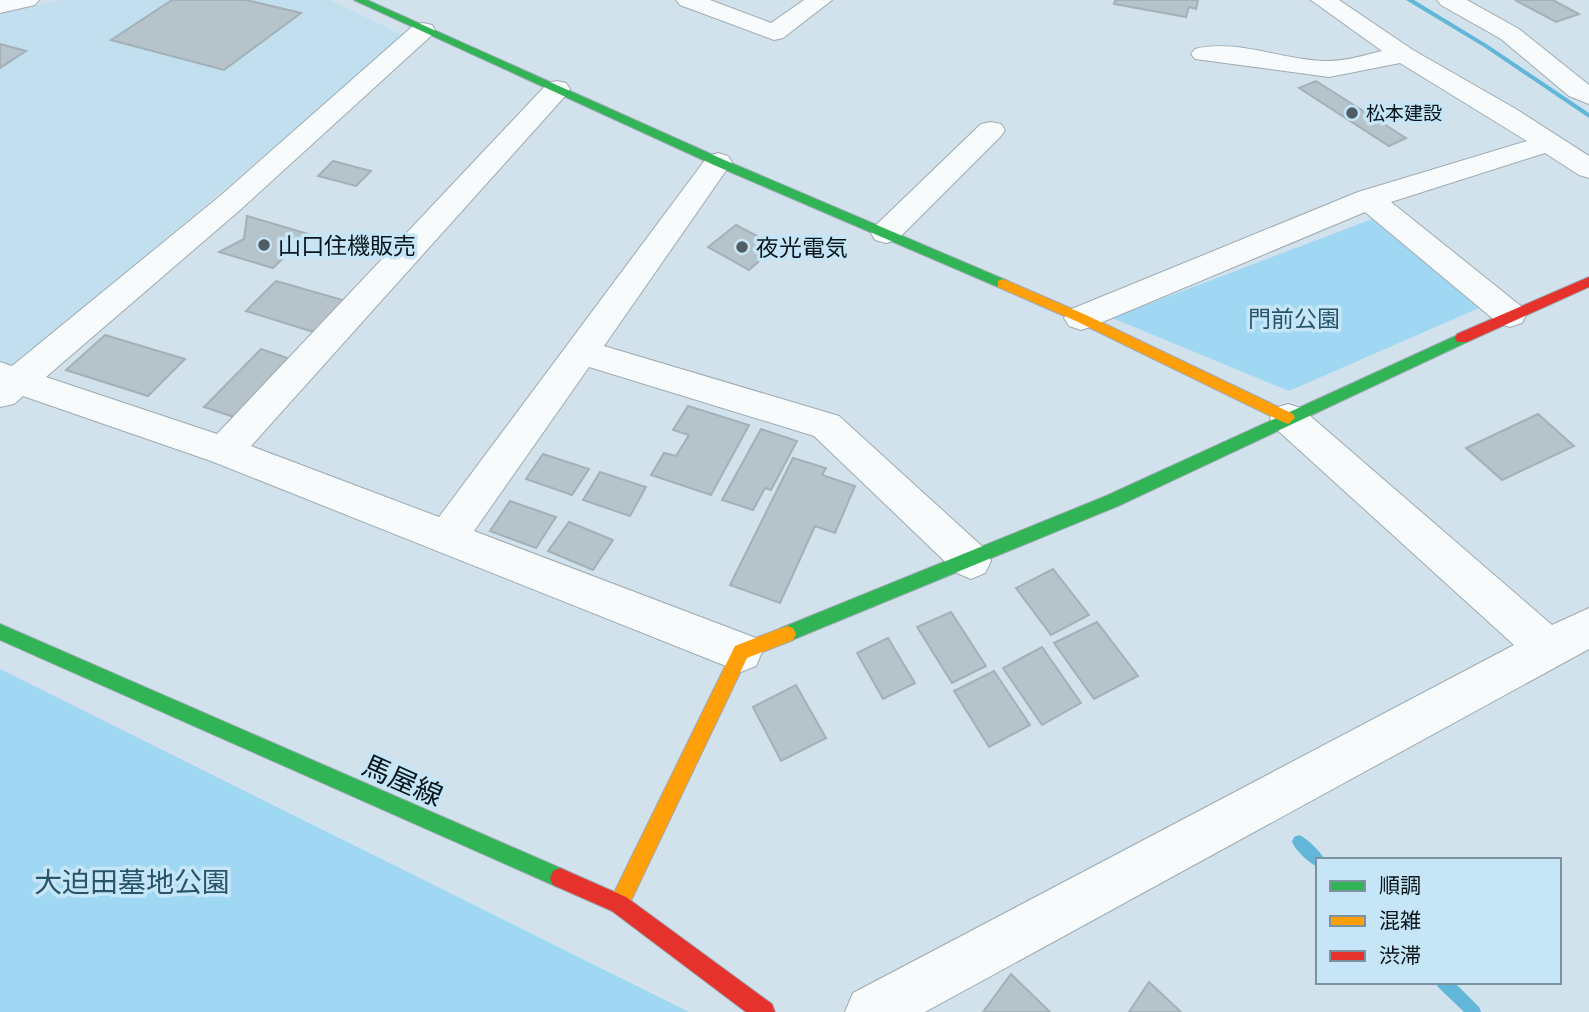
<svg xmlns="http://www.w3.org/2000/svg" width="1589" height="1012" viewBox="0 0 1589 1012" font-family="'Public Sans','Noto Sans JP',sans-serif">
<rect width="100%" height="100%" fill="#d1e2ec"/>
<!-- built -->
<path fill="#c1dfef" d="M61,0H329L405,36L11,369L0,365V14Z"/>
<!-- green -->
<g fill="#a0d8f3">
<path d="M1372,219L1479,308L1289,391L1112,318Z"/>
<path d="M0,669L689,1012H0Z"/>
</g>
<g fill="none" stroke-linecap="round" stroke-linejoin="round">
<!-- stream -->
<g fill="#62b6d8" fill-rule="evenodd">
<path d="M1406,0H1414L1488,45L1589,113V118L1484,47Z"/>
<path d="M1299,835C1308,839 1320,851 1325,860H1318V867C1309,863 1296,851 1292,842L1294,837Z"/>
<path d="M1436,982H1454L1479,1007L1481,1012H1464L1438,987Z"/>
</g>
</g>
<!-- building -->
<g fill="#b6c3ca" stroke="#a3b0b8" stroke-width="2">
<path d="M172,0H246L301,13L224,70L111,40Z"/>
<path d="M1115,0H1198L1196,9L1189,7L1186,17L1114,4Z"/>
<path d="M1515,0H1553L1579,14L1556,22Z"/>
<path d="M0,44L26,51L0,68Z"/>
<path d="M1316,81L1406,138L1389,146L1299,88Z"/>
<path d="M333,161L371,171L356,186L318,176Z"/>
<path d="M247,216L308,234L273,268L219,252L244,239Z"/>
<path d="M736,225L776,246L749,270L708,247Z"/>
<path d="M276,281L346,301L317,333L246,311Z"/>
<path d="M105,335L185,359L148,396L66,370Z"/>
<path d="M261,349L299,362L243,420L204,407Z"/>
<path d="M688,406L749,425L711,495L651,475L664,453L676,456L689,435L673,430Z"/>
<path d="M1538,414L1574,446L1502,480L1466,448Z"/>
<path d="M761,429L797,441L771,490L765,488L753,510L722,500Z"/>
<path d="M543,454L589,469L572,495L526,479Z"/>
<path d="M793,458L826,468L822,475L855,486L835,533L815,526L780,603L730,585Z"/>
<path d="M600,472L646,487L630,516L583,500Z"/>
<path d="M510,501L556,517L536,548L490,531Z"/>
<path d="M569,522L613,540L593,570L548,551Z"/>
<path d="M1053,569L1089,615L1051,635L1016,588Z"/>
<path d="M951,612L986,666L952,683L917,627Z"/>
<path d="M1097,622L1138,676L1094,699L1054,643Z"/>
<path d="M888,638L915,683L883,699L857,653Z"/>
<path d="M1042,647L1081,703L1042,725L1003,668Z"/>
<path d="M994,671L1030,725L989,747L954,691Z"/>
<path d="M796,685L826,738L781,761L753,707Z"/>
<path d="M1011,974L1050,1012H983Z"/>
<path d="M1149,982L1181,1012H1129Z"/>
</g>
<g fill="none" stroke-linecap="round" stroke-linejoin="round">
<!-- street casing -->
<g stroke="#9daab2" stroke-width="2">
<g id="street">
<path d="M0,0H39L35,5L0,13Z"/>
<path d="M676,0H710L771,23L804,0H832L783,38L774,40L680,5Z"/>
<path d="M1311,0H1339L1413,50L1516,109L1589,156V178L1579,175L1545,153L1391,202L1522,307L1526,315L1522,323L1510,327L1498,323L1365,212L1093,326L1081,330L1069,326L1064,318L1069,310L1358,192L1527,141L1400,63L1329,77L1195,59L1191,54L1195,49C1237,38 1287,62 1329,61C1346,61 1365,55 1382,51Z"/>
<path d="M1437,0H1467L1519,29L1589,85V104L1569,96L1501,39L1441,5Z"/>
<path d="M423,23L432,25L435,30L432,35L240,210L46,377L217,434L548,83L557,81L566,83L570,89L566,95L251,446L439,517L708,156L718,153L728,156L732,162L604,346L839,416L985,549L991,561L985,573L971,579L957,573L814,436L589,367L474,531L756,638L762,652L756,666L741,672L211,461L23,396L14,404L0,407V362L12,366L220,196L414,25Z"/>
<path d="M991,122L1001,124L1005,130L1001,136L897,240L886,243L875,240L871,233L875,226L981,124Z"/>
<path d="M1288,404L1301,408L1552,625L1589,608V649L925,1012H845L853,993L1514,645L1275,428L1270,418L1275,408Z"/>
</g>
</g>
<!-- fast casing -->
<g stroke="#9daab2" stroke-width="2">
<g id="fast">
<path d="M354,0H367L722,159L1008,281L1010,284L1008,287H998L714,165Z"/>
<path d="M1462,333L1467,334L1469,338L1467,342L1118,506L787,642L781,640L778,634L781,628L1106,496Z"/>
<path d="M0,624L567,871L570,878L567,885L560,888L553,885L0,640Z"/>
</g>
</g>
<!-- slow casing -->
<g stroke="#9daab2" stroke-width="2">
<g id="slow">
<path d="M1003,279L1086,315L1293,414L1295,418L1288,424L1283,422L1076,321L998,287V281Z"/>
<path d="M787,626L793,628L796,634L793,640L747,658L626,911L619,914L612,911L609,904L612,897L735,646Z"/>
</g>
</g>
<!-- jam casing -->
<g stroke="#9daab2" stroke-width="2">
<g id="jam">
<path d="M1589,277V287L1467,342H1457L1455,338L1457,334Z"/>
<path d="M560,868L626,897L772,1004L775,1012H746L612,911L553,885L550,878L553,871Z"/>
</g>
</g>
<!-- street -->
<use href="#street" fill="#f8fbfc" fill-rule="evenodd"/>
<!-- fast -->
<use href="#fast" fill="#30b455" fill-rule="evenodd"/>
<!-- slow -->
<use href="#slow" fill="#ff9f0a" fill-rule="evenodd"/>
<!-- jam -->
<use href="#jam" fill="#e5322d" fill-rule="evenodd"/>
</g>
<!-- markers -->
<g fill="#505d64" stroke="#c6e6f7" stroke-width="2.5">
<circle cx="1352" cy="113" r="7"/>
<circle cx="264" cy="245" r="7"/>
<circle cx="742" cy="247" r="7"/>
</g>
<g text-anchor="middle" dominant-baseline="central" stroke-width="7" stroke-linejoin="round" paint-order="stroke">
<!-- far-poi labels -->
<g font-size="19" fill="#0a151b" stroke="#c6e6f7" text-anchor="start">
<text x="1366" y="113">松本建設</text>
</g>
<!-- poi labels -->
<g font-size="23" fill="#0a151b" stroke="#c6e6f7" text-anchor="start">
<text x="278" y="245">山口住機販売</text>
<text x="756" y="247">夜光電気</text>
</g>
<!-- park labels -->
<g font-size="23" fill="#275468" stroke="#c6e6f7">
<text x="1294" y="318">門前公園</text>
</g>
<!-- near-street labels -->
<g font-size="28" fill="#0a151b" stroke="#c6e6f7">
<text transform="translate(403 780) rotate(24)">馬屋線</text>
</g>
<!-- near-park labels -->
<g font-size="28" fill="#275468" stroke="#c6e6f7">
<text x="132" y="881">大迫田墓地公園</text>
</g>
</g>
<!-- legend -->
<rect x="1316" y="858" width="245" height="126" fill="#c6e6f7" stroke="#7b929f" stroke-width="2"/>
<rect x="1330" y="881" width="35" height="10" fill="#30b455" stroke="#7b929f" stroke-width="2"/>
<text x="1379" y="893" font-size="21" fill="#0a151b">順調</text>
<rect x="1330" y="916" width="35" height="10" fill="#ff9f0a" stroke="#7b929f" stroke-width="2"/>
<text x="1379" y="928" font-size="21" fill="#0a151b">混雑</text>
<rect x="1330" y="951" width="35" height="10" fill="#e5322d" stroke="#7b929f" stroke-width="2"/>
<text x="1379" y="963" font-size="21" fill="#0a151b">渋滞</text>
</svg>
